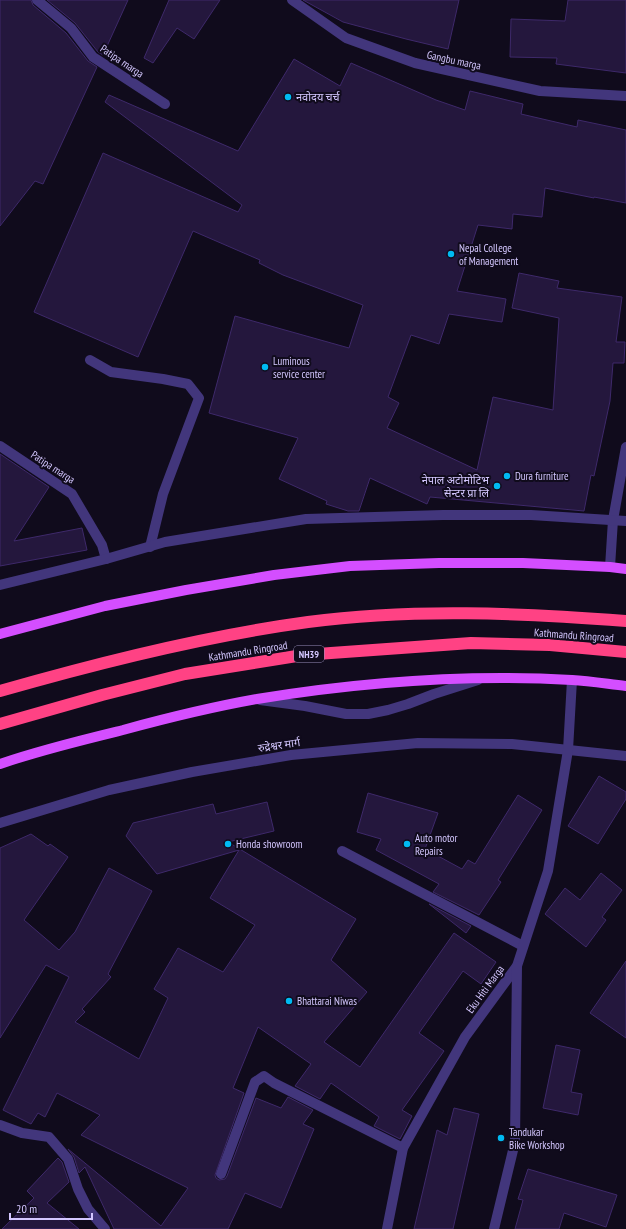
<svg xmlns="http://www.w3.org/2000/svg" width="626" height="1229" viewBox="0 0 626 1229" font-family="'PT Sans Narrow','Noto Sans Devanagari',sans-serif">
<rect width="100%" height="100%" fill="#100b1c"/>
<!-- building -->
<g fill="#24173d" stroke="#3e296a">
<path d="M0,0H31L33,5L66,33L88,61L97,67L43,184L35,181L0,226Z"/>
<path d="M47,0H128L103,55L98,52L75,23Z"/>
<path d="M169,0H220L194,39L177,28L153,63L144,58Z"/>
<path d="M303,0H459L448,49L406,39L343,22Z"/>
<path d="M568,0H626V73L556,64L557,58L510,57L511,19L565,21Z"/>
<path d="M294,59L340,86L351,63L436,100L465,110L470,91L523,104L521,114L577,127L578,120L626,130V203L594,197V198L545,188L542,217L513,214L512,229L478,225L457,291L506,299L502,322L449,314L439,344L411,335L388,397L399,403L387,428L477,470L493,397L553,410L559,318L512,308L519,273L559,281L557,288L622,297L616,342H625L624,363H613L610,401L594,476L591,475L584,511L430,497L427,504L370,478L359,511H348L326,504L327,501L279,479L298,438L209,413L235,316L349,348L363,305L283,275L259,263L260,260L193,231L138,357L34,312L103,153L238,212L242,205L105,102L109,95L238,151Z"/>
<path d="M0,454L49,487L14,541L82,528L87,550L0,566Z"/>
<path d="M599,776L626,792V799L598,844L568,826Z"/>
<path d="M368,793L438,813L425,849L462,869L468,860L475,864L518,795L542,810L498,880L501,882L479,915L433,892L439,884L376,850L381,839L357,832Z"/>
<path d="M267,802L274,831L228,842L356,919L331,960L367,992L324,1042L360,1067L454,933L496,962L481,984L463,971L419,1033L444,1051L402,1110L412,1116L400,1139L374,1126L379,1117L331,1083L320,1099L295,1086L311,1064L258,1027L233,1088L244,1093L215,1175L216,1178L219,1180L225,1179L227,1176L256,1098L281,1108L288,1097L313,1110L303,1124L314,1129L281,1208L245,1193L228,1229H114L85,1167L79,1173L74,1157L68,1149L161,1226L188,1188L81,1135L100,1115L57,1093L45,1117L38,1113L31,1124L3,1110L69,977L46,965L0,1038V848L31,834L48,846L50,844L68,857L24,920L59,950L75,932L109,868L152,891L108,974L111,977L82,1009L85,1012L75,1022L139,1059L168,998L154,989L178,948L223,972L255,925L210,898L239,850L157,874L126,836L133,823L213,804L216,814Z"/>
<path d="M601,873L622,890L602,917L606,920L586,947L545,914L565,888L580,900Z"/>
<path d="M429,904L471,926L466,933Z"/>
<path d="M626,961V1038L590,1013Z"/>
<path d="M556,1045L580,1050L571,1092L582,1094L578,1115L543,1108Z"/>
<path d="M454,1108L479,1114L453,1229H414L437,1130L447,1135Z"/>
<path d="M58,1158L62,1162L69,1182L47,1203L79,1229H2L34,1198L27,1191Z"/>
<path d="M528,1169L617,1195L606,1227L564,1213L559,1229H515L523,1200L518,1199Z"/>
</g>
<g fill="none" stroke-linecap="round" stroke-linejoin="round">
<!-- lane -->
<g stroke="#42367c" stroke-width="10">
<path d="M90,360L111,372L163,379L188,384L199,398L163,494L150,547"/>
<path d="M260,700L305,706L346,714H368L388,710L408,704L434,694L478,680"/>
<path d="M342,851L523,946"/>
</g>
<!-- street -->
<g stroke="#42367c" stroke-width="10">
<path d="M37,0L71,28L93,57L165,104"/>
<path d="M292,0L346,38L415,63L540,91L626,96"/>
<path d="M0,446L72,494L102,545L106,559"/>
<path d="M610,567L613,520L626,447"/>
<path d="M0,585L106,559L165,542L306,519L443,515H531L626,521"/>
<path d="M0,823L109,790L192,772L291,755L418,743L512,744L626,756"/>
<path d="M0,1125L22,1133L49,1137L68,1159L78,1189L88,1209L105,1229"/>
<path d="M221,1174L255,1082L264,1076L274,1083L403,1148"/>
<path d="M387,1229L403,1148L465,1037L517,966L548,871L568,750L572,680"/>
<path d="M494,1229L515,1142L517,966"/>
</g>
<!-- primary -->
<g stroke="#d44eff" stroke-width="10">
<path d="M0,634L105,606L186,590L274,575L350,566L439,563H523L610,567L626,569"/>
<path d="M0,764C40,750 82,740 123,730C167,718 212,707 257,699C361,682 467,674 572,680C590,681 608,684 626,686"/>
</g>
<!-- highway -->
<g stroke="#ff4284" stroke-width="12">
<path d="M0,691C101,662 204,636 308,622C413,608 520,613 626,621"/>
<path d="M0,724L102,695L185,674L303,655L471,643L550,645L626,652"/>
</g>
</g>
<!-- markers -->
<g fill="#00baf2" stroke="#100b1c" stroke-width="1.5">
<circle cx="288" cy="97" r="4"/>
<circle cx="451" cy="254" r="4"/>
<circle cx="265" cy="367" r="4"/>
<circle cx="507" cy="476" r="4"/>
<circle cx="497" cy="486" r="4"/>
<circle cx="228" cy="844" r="4"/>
<circle cx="407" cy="844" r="4"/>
<circle cx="289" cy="1001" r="4"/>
<circle cx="501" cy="1138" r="4"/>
</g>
<g text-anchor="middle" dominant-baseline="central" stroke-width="4" stroke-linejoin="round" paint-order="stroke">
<!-- shield labels -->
<rect fill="#100b1c" stroke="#998fbb" stroke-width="1" x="294" y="646" width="30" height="16" rx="3"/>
<g font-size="10" font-weight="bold" fill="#d4c7ff">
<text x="309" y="654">NH39</text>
</g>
<!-- street labels -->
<g font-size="11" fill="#d4c7ff" stroke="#100b1c">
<text transform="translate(454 60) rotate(12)">Gangbu marga</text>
<text transform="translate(122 61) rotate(34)">Patipa marga</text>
<text transform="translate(53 467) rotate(33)">Patipa marga</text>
<text transform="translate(574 635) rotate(4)">Kathmandu Ringroad</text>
<text transform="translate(248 651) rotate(-9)">Kathmandu Ringroad</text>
<text transform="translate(279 745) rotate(-8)">रुद्रेश्वर मार्ग</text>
<text transform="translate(485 989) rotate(-54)">Eku Hiti Marga</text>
</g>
<!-- poi labels -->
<g font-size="11" fill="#d4c7ff" stroke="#100b1c" text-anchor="start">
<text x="296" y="97">नवोदय चर्च</text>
<text x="459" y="248">Nepal College<tspan x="459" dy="13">of Management</tspan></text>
<text x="273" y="361">Luminous<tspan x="273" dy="13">service center</tspan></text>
<text x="515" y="476">Dura furniture</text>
<text x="489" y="480" text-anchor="end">नेपाल अटोमोटिभ<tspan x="489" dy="13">सेन्टर प्रा लि</tspan></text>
<text x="415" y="838">Auto motor<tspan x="415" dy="13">Repairs</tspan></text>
<text x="236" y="844">Honda showroom</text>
<text x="297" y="1001">Bhattarai Niwas</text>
<text x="509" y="1132">Tandukar<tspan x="509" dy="13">Bike Workshop</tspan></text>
</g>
</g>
<!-- scale -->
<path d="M10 1213v6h82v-6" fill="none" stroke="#d4c7ff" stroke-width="2"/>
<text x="16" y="1213" font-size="12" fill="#d4c7ff" stroke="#100b1c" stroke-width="3" paint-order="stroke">20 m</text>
</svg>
